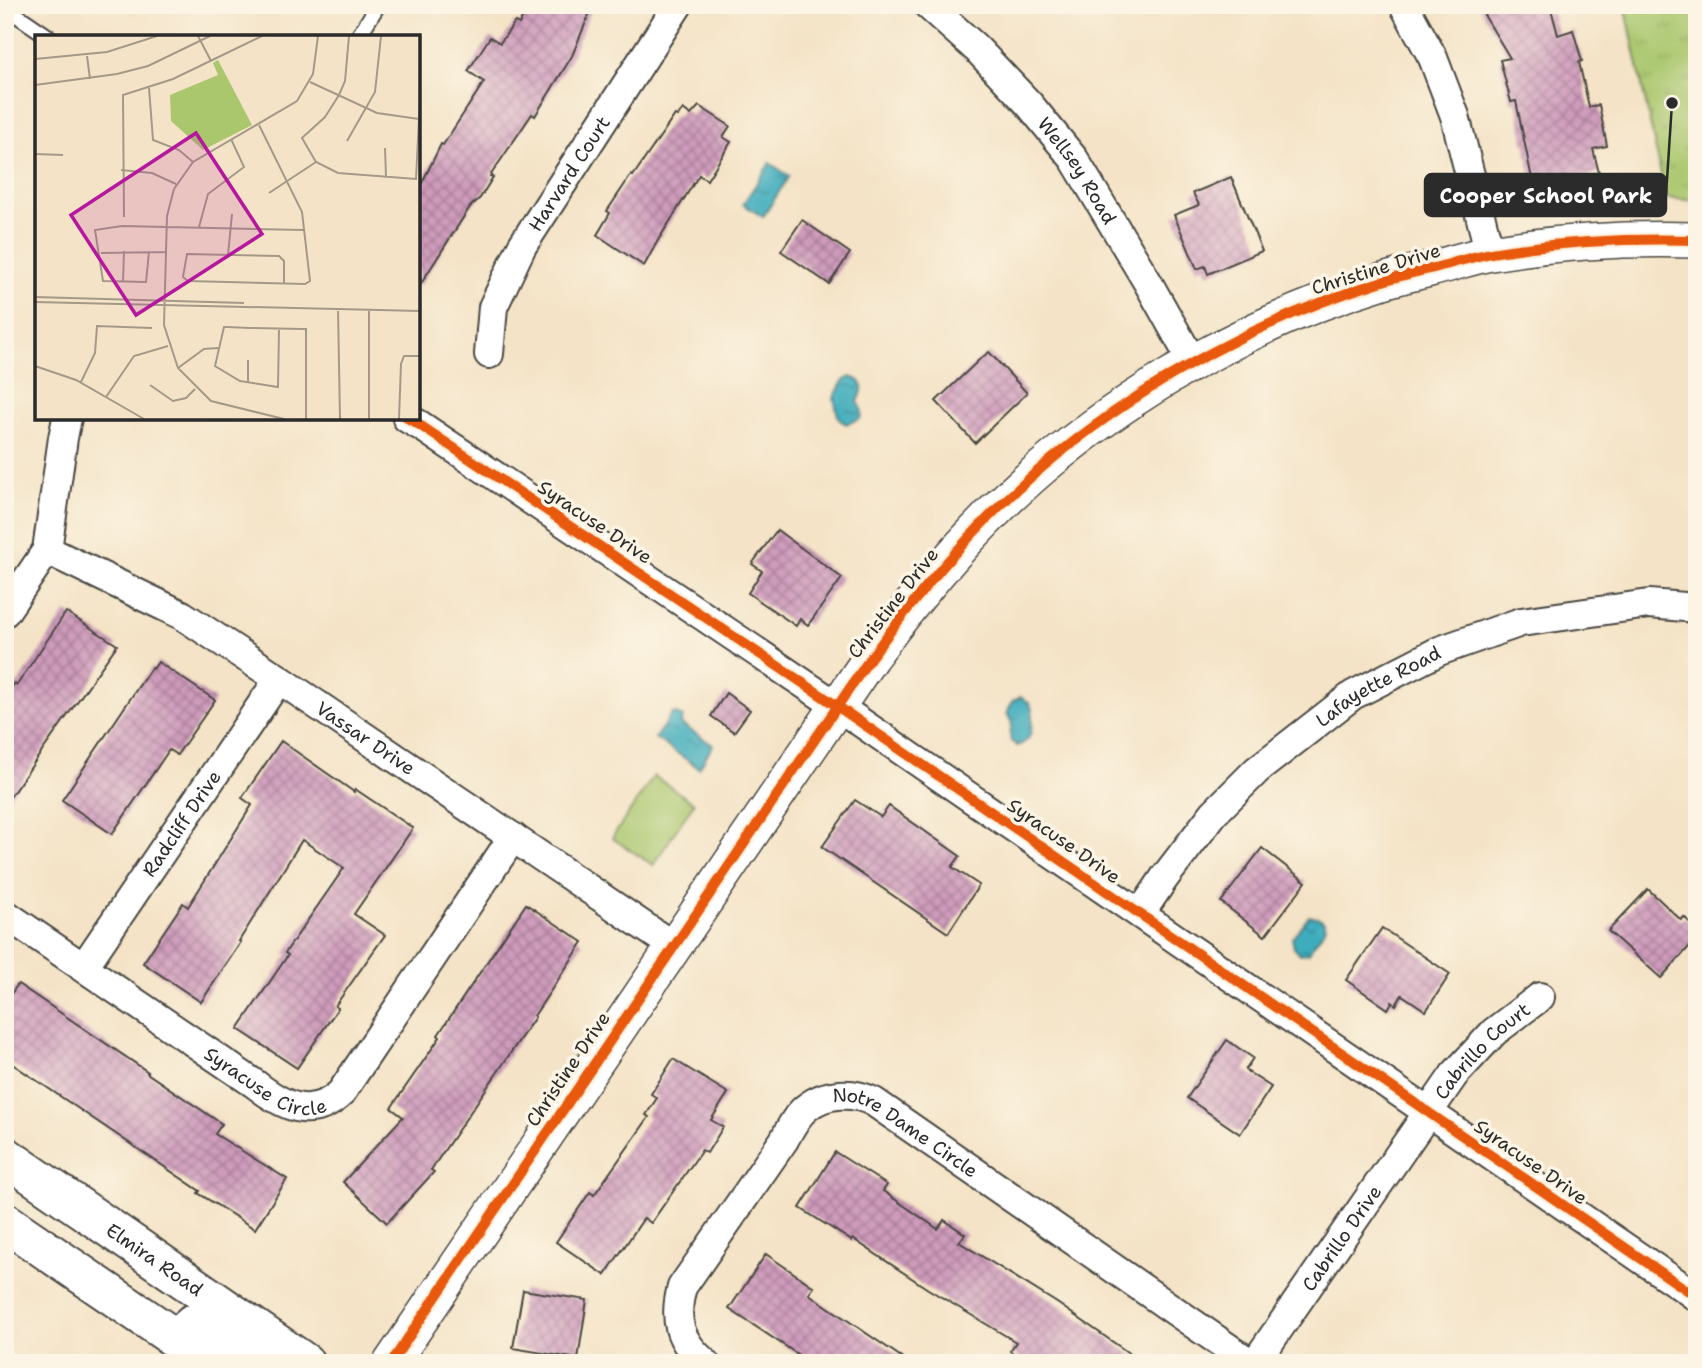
<svg xmlns="http://www.w3.org/2000/svg" width="1702" height="1368" viewBox="0 0 1702 1368" font-family="'Shantell Sans',sans-serif">
<defs>
<pattern id="park-tufts" width="24" height="20" patternUnits="userSpaceOnUse" patternTransform="scale(1.75)"><rect width="24" height="20" fill="#aac76e"/><path d="M3 7l-1-3M5 7V3M7 7l1-3M15 17l-1-3M17 17v-4M19 17l1-3" fill="none" stroke="#92ab5f"/></pattern>
<pattern id="water-ripples" width="26" height="14" patternUnits="userSpaceOnUse" patternTransform="scale(1.75)"><rect width="26" height="14" fill="#3eacbc"/><path d="M2 4q2-2 4 0t4 0M15 11q2-2 4 0t4 0" fill="none" stroke="#348c99"/></pattern>
<pattern id="building-cross-hatch" width="8" height="8" patternUnits="userSpaceOnUse" patternTransform="scale(1.75)"><rect width="8" height="8" fill="#cf9bbc"/><path d="M0 0l8 8M0 8l8-8" fill="none" stroke="#a87f99"/></pattern>
</defs>
<rect width="100%" height="100%" fill="#fcf5e5"/>
<filter id="ink" filterUnits="userSpaceOnUse"><feTurbulence type="fractalNoise" baseFrequency=".0143" numOctaves="2"/><feDisplacementMap in="SourceGraphic" scale="14" xChannelSelector="R" yChannelSelector="G"/><feConvolveMatrix kernelMatrix="1 2 1 2 8 2 1 2 1" color-interpolation-filters="sRGB"/></filter>
<filter id="wash" filterUnits="userSpaceOnUse"><feTurbulence type="fractalNoise" baseFrequency=".00686" numOctaves="4" result="noise"/><feDisplacementMap in="SourceGraphic" scale="28" xChannelSelector="R" yChannelSelector="G"/><feGaussianBlur stdDeviation="1.57" result="paint"/><feColorMatrix in="noise" values="0 0 0 0 0 0 0 0 0 0 0 0 0 0 0 0 0 1.4 0 .05"/><feComposite in="paint" operator="in"/></filter>
<g filter="url(#wash)">
<rect width="100%" height="100%" fill="#f4e3c6"/>
<!-- green -->
<path fill="#aac76e" stroke="#6a794c" stroke-width="2" d="M654,776L694,803L653,865L612,838Z"/>
<!-- park -->
<path fill="url(#park-tufts)" stroke="#6a794c" stroke-width="2" d="M1625,5H1697V201L1666,198Z"/>
<!-- water -->
<g fill="url(#water-ripples)" stroke="#346c74" stroke-width="2">
<path d="M770,163L789,176L763,217L743,204Z"/>
<path d="M850,377C867,380 863,391 858,402C862,407 863,414 860,419L846,424L840,420L838,416L834,398L843,381Z"/>
<path d="M1020,697C1024,699 1027,700 1030,704C1033,709 1032,710 1032,716C1032,730 1032,741 1017,746L1011,741L1010,736L1012,724L1007,713L1012,702Z"/>
<path d="M674,713L683,717L681,724L713,745L699,768L655,738L671,715Z"/>
<path d="M1309,916C1317,916 1324,919 1326,927L1308,953L1300,954L1294,948L1292,938Z"/>
</g>
<g id="blocks">
<!-- building -->
<g fill="url(#building-cross-hatch)">
<path d="M530,5H593L572,56L535,116L532,114L490,176L493,177L480,198L470,207L418,288V191L441,144L443,145L484,82L468,71L490,37L500,43L515,22L519,24Z"/>
<path d="M1478,5H1550L1558,35L1573,30L1582,61L1579,62L1589,107L1599,105L1607,146L1593,149L1599,173L1543,186L1540,177L1532,179L1516,101L1511,102L1500,60L1510,58Z"/>
<path d="M699,106L730,126L723,137L731,142L707,180L699,175L657,242L644,266L597,235L610,213L607,211L631,175L633,176L675,115L678,116L683,109L691,115Z"/>
<path d="M1231,177L1262,251L1208,274L1205,266L1197,269L1174,215L1199,205L1193,193Z"/>
<path d="M802,220L850,253L829,284L781,251Z"/>
<path d="M989,352L1027,393L975,443L936,401L980,359Z"/>
<path d="M777,530L842,578L808,625L800,619L796,626L748,593L762,571L752,564Z"/>
<path d="M66,612L117,645L5,804V696L15,683L17,685Z"/>
<path d="M158,662L215,700L177,755L169,750L112,834L62,800L151,668L153,669Z"/>
<path d="M726,693L750,710L734,732L711,716Z"/>
<path d="M281,741L354,792L355,789L413,828L354,914L385,935L335,1006L338,1008L297,1068L238,1029L288,955L285,953L344,868L302,840L239,941L241,942L201,1002L143,963L183,903L188,907L252,805L242,798Z"/>
<path d="M855,800L881,817L889,806L960,856L952,867L979,885L948,933L822,847Z"/>
<path d="M1262,848L1306,882L1265,936L1221,902Z"/>
<path d="M1648,889L1681,920L1684,917L1697,929V938L1661,978L1608,931Z"/>
<path d="M526,904L583,942L534,1016L535,1017L431,1170L434,1172L387,1223L343,1182L403,1117L391,1108L440,1037L438,1035Z"/>
<path d="M1382,928L1450,974L1426,1011L1402,995L1396,1005L1392,1002L1388,1009L1346,980Z"/>
<path d="M18,984L148,1072L147,1073L222,1124L215,1134L287,1179L255,1229L198,1193L200,1191L5,1059V1002Z"/>
<path d="M1227,1040L1253,1058L1245,1070L1271,1087L1240,1134L1187,1098Z"/>
<path d="M673,1059L728,1093L711,1120L723,1127L707,1153L702,1150L651,1223L644,1218L605,1275L556,1242L590,1192L594,1195L649,1117L646,1115L657,1098L651,1094Z"/>
<path d="M835,1152L887,1185L883,1191L938,1229L944,1220L965,1234L959,1242L1057,1303L1143,1363H1027L1010,1351L1016,1342L928,1289L853,1239L852,1241L800,1208Z"/>
<path d="M766,1254L814,1287L809,1294L910,1363H811L729,1309Z"/>
<path d="M523,1290L587,1300L578,1359L513,1348Z"/>
</g>
</g>
</g>
<g filter="url(#ink)">
<use href="#blocks" fill-opacity="0" stroke="#494742" stroke-width="2"/>
<g fill="none" stroke-linecap="round" stroke-linejoin="round">
<!-- service casing -->
<g stroke="#494742" stroke-width="18">
<g id="service">
<path d="M5,7L49,37"/>
<path d="M358,37L378,5"/>
</g>
</g>
<!-- minor casing -->
<g stroke="#494742" stroke-width="32">
<g id="minor">
<path id="s1" d="M928,5L977,49L1029,104L1074,159L1147,281L1193,363"/>
<path d="M1404,5L1433,58L1455,116L1490,254"/>
<path id="s2" d="M489,354L493,307L522,246L678,5"/>
<path d="M407,418L421,426L837,706L1697,1297"/>
<path id="s3" d="M47,550L182,615L279,679L673,946"/>
<path d="M5,612L47,550L63,438L67,418"/>
<path id="s4" d="M5,914L255,1084C283,1106 311,1121 341,1093L513,837"/>
<path id="s5" d="M1140,914L1165,877L1214,813L1257,770L1353,695L1439,651L1521,622L1649,604L1697,608"/>
<path id="s6" d="M83,968L279,679"/>
<path id="s7" d="M705,1363C679,1341 673,1320 682,1287L784,1140C790,1129 796,1116 806,1108C825,1092 853,1091 874,1102L1250,1363"/>
<path id="s8" d="M1255,1363L1454,1075L1494,1032L1540,997"/>
</g>
</g>
<!-- tertiary casing -->
<g stroke="#494742" stroke-width="38">
<path id="tertiary" d="M391,1363L871,657C926,583 985,513 1057,455C1153,377 1266,317 1383,281C1400,276 1417,272 1434,268C1453,263 1472,257 1491,253C1557,242 1630,238 1697,240"/>
</g>
<!-- secondary casing -->
<g stroke="#494742" stroke-width="42">
<g id="secondary">
<path id="s9" d="M5,1156L305,1363"/>
<path d="M5,1222L211,1363"/>
<path d="M192,1324L251,1363"/>
</g>
</g>
<!-- service -->
<use href="#service" stroke="#fff" stroke-width="14"/>
<!-- minor -->
<use href="#minor" stroke="#fff" stroke-width="28"/>
<!-- tertiary -->
<use href="#tertiary" stroke="#fff" stroke-width="35"/>
<!-- secondary -->
<use href="#secondary" stroke="#fff" stroke-width="38"/>
<!-- cycleway casing -->
<g stroke="#fcf5e5" stroke-width="15">
<g id="cycleway">
<path d="M407,418L421,426L837,706L1697,1297"/>
<path d="M391,1363L871,657C926,583 985,513 1057,455C1153,377 1266,317 1383,281C1400,276 1417,272 1434,268C1453,263 1472,257 1491,253C1557,242 1630,238 1697,240"/>
</g>
</g>
<!-- cycleway -->
<use href="#cycleway" stroke="#e8590c" stroke-width="10"/>
</g>
</g>
<g text-anchor="middle" dominant-baseline="central" stroke-width="7" stroke-linejoin="round" paint-order="stroke">
<!-- street labels -->
<g font-size="19" fill="#2b2b2b" stroke="#fcf5e5">
<text stroke="none"><textPath href="#s1" startOffset="224">Wellsey Road</textPath></text>
<text stroke="none"><textPath href="#s2" startOffset="201">Harvard Court</textPath></text>
<text transform="translate(1376 269) rotate(-17)">Christine Drive</text>
<text transform="translate(595 522) rotate(34)">Syracuse Drive</text>
<text transform="translate(893 603) rotate(-52)">Christine Drive</text>
<text stroke="none"><textPath href="#s5" startOffset="334">Lafayette Road</textPath></text>
<text stroke="none"><textPath href="#s3" startOffset="371">Vassar Drive</textPath></text>
<text stroke="none"><textPath href="#s6" startOffset="175">Radcliff Drive</textPath></text>
<text transform="translate(1064 841) rotate(35)">Syracuse Drive</text>
<text stroke="none"><textPath href="#s8" startOffset="387">Cabrillo Court</textPath></text>
<text transform="translate(568 1069) rotate(-56)">Christine Drive</text>
<text stroke="none"><textPath href="#s4" startOffset="312">Syracuse Circle</textPath></text>
<text stroke="none"><textPath href="#s7" startOffset="416">Notre Dame Circle</textPath></text>
<text transform="translate(1531 1162) rotate(35)">Syracuse Drive</text>
<text stroke="none"><textPath href="#s8" startOffset="152">Cabrillo Drive</textPath></text>
<text stroke="none"><textPath href="#s9" startOffset="182">Elmira Road</textPath></text>
</g>
</g>
<!-- overview -->
<g transform="translate(35 35)">
<rect width="385" height="385" fill="#f4e3c6"/>
<path d="M183,25L217,90L168,115L136,86L135,60L183,40L178,28Z" fill="#aac76e"/>
<path fill="none" stroke="#a49988" stroke-width="2" d="M163,1L176,26M314,1L310,46L304,60L290,82L267,103L281,127L303,138L381,144L385,63M52,21L55,44M0,24L72,17L122,1M275,47L342,78L384,84M0,50L82,39L113,31L175,1M114,53L118,105L144,115L158,127M224,90L267,177L275,246L270,249L153,246L148,242L152,219L244,221L249,226V249M312,106L340,57L346,1M350,113L351,142M0,119L28,120M86,135L117,138L141,149M234,158L281,127M89,182L88,60L138,44L227,1M164,192L173,159L209,132L196,104M114,217L111,247L68,246L60,195L87,191L269,195M66,218L131,217M193,220L197,179M88,247L89,216M0,262L209,268M0,267L385,276M303,274L305,384M334,275V384M244,294L243,352L205,346L180,331L189,292H192L215,293L267,294H271V384M213,325V347M0,331L41,345L109,384M143,333L169,314L183,313M46,347L60,318L62,291L117,293M115,350L138,366L151,363L160,354M71,362L99,321L133,311M249,384L176,366L143,333L129,290L132,181L139,154L158,127L262,66L278,39L283,1M364,384L366,329L369,321H385"/>
<path fill="#b5179e" fill-opacity="0.15" stroke="#b5179e" stroke-width="3.5" d="M161,98L227,199L101,280L36,180Z"/>
<rect width="385" height="385" fill="none" stroke="#2b2b2b" stroke-width="3.5"/>
</g>
<!-- callouts -->
<path fill="none" stroke="#2b2b2b" stroke-width="2.5" d="M1672 103L1666 195"/>
<circle fill="#2b2b2b" stroke="#fcf5e5" stroke-width="2.5" cx="1672" cy="103" r="7"/>
<rect fill="#2b2b2b" stroke="#2b2b2b" stroke-width="2.5" x="1425" y="174" width="241" height="42" rx="7"/>
<g font-size="21" text-anchor="middle" font-weight="bold" fill="#fff">
<text x="1546" y="203">Cooper School Park</text>
</g>
<!-- margin -->
<rect width="1702" height="1368" fill="none" stroke="#fcf5e5" stroke-width="28"/>
</svg>
